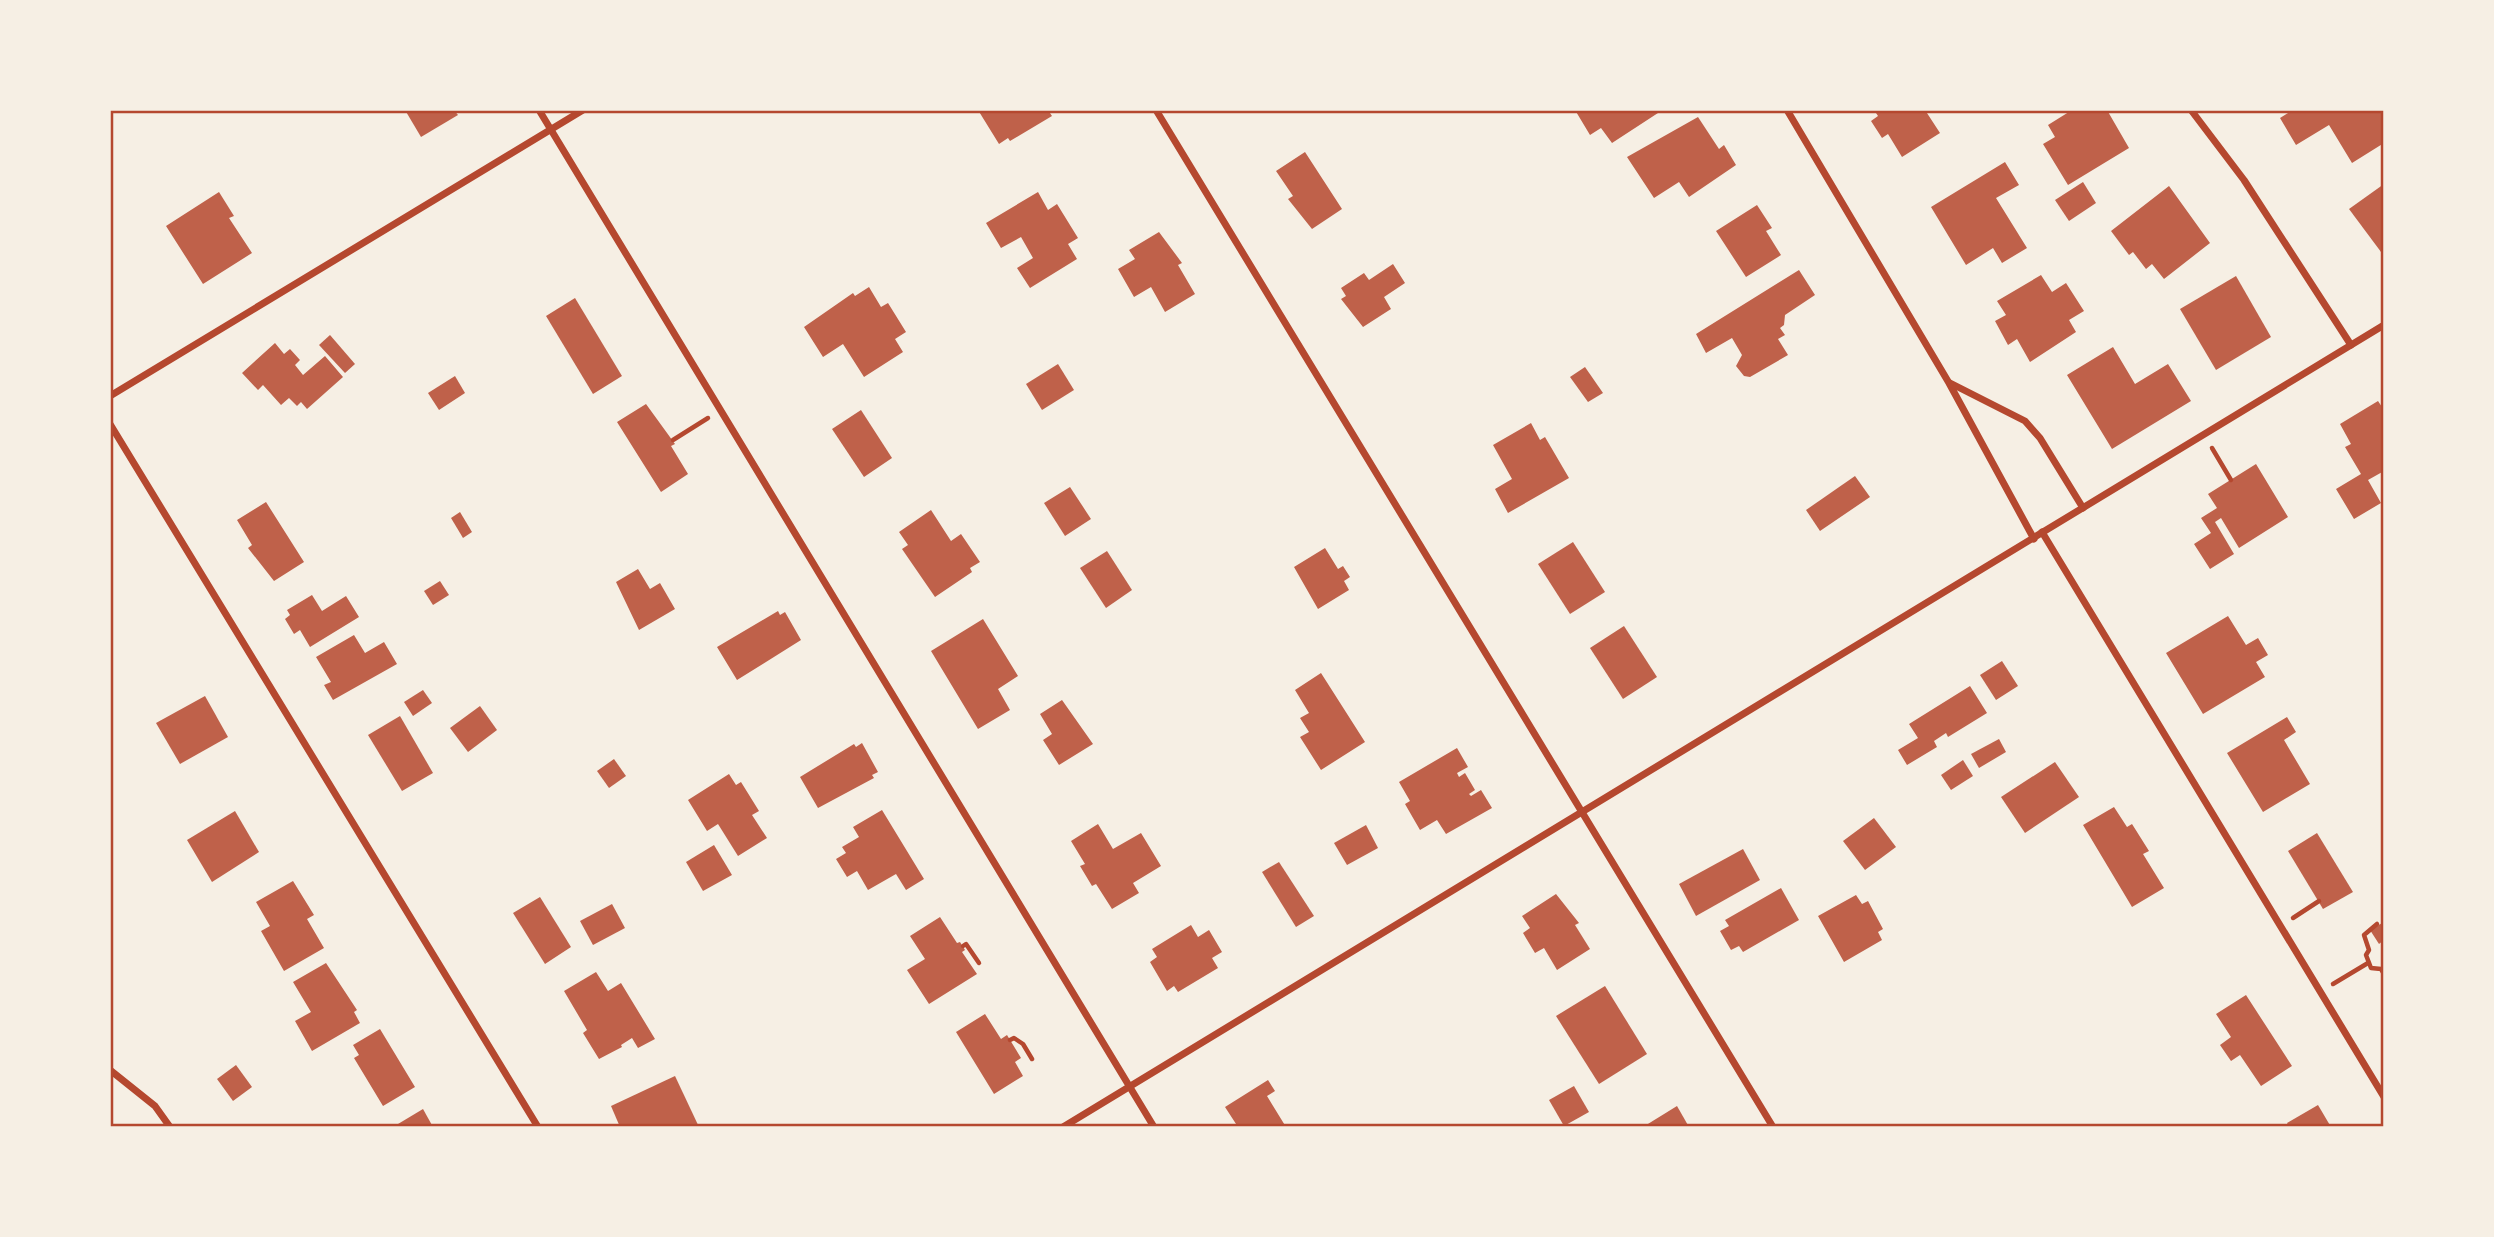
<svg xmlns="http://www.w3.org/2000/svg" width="2494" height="1237" viewBox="0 0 2494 1237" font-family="'Public Sans',sans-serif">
<rect width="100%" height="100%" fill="#f6efe4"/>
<!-- building -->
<g fill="#bf614a">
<path d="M405,110H454L458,115L421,137Z"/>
<path d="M978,110H1048L1052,116L1010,141L1008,138L999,144Z"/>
<path d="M1575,110H1656L1658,113L1612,143L1601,128L1590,135Z"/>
<path d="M1874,110H1925L1940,133L1902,157L1888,134L1882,138L1871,121L1878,116Z"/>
<path d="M2072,110H2107L2129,148L2068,185L2043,144L2055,137L2048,125Z"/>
<path d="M2293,110H2384V143L2352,163L2329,125L2296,145L2280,118Z"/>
<path d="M1698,117L1719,149L1724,145L1736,165L1689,197L1679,182L1654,198L1627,157Z"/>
<path d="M1305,152L1342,209L1312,229L1288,199L1293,196L1276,171Z"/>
<path d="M2005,162L2019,185L1996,198L2027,248L2002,263L1993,248L1966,265L1931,207Z"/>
<path d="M2083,182L2096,203L2069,221L2055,200Z"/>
<path d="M2384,184V256L2349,209Z"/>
<path d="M2169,186L2210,243L2164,279L2152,264L2146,269L2133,252L2129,255L2111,231Z"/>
<path d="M219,192L234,216L229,218L252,253L203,284L166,226Z"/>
<path d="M1038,192L1048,210L1057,204L1078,238L1068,244L1077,259L1030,288L1017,268L1033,258L1021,237L1001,248L986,223Z"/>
<path d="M1757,205L1772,228L1766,231L1781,255L1746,277L1716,231Z"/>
<path d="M1159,232L1182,263L1178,265L1195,294L1165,312L1151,287L1134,297L1118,269L1135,259L1129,250Z"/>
<path d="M1393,264L1405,283L1384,297L1391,309L1363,327L1341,299L1346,296L1341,288L1364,273L1369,280Z"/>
<path d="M1799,270L1815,295L1785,315L1784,325L1780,328L1785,335L1778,339L1788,355L1750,377L1744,376L1736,366L1742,355L1732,338L1706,353L1696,334Z"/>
<path d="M2041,275L2052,292L2066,283L2084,311L2069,320L2076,332L2030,362L2017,339L2008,345L1995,321L2006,315L1997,301Z"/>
<path d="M2236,276L2271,337L2216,370L2180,309Z"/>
<path d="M869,287L881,307L888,303L906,332L895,339L903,352L864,377L843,344L823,357L804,327L853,293L855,296Z"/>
<path d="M575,298L622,376L593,394L546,316Z"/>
<path d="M330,335L355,364L345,373L319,345Z"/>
<path d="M275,343L284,354L290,349L300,360L295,365L303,375L325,356L343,377L307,409L301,402L297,406L289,398L281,405L263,385L258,390L242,373Z"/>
<path d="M2113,347L2135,384L2168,364L2191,401L2112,449L2067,375Z"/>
<path d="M1058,364L1074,390L1042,410L1026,384Z"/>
<path d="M1585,367L1603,393L1588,402L1570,377Z"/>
<path d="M455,376L465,393L439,410L428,393Z"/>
<path d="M2378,401L2384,410V471L2368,480L2381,503L2354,519L2336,489L2361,474L2345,447L2351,444L2340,424Z"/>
<path d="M646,404L675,444L671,446L688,474L661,492L617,422Z"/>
<path d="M861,410L892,458L864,477L832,429Z"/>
<path d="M1531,423L1540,440L1545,437L1569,478L1508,513L1495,489L1512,479L1493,445Z"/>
<path d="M2256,464L2288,517L2239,548L2221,518L2215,522L2234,554L2210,569L2194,544L2211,533L2201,518L2217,508L2208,494Z"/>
<path d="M1855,476L1870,497L1820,531L1806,510Z"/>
<path d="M1070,487L1091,519L1065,536L1044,503Z"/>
<path d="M266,502L304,562L274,581L248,548L252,545L237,520Z"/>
<path d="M931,510L951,541L961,534L980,562L970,568L972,572L935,597L902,549L908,545L899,532Z"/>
<path d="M460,512L472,532L463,538L451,518Z"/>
<path d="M1573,542L1605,592L1570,614L1538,564Z"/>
<path d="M1325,548L1338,569L1343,566L1350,577L1344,581L1349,590L1318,609L1294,567Z"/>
<path d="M1107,551L1132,590L1106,608L1080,568Z"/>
<path d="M638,569L650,589L660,583L675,609L639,630L616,582Z"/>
<path d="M440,581L449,595L433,605L424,591Z"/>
<path d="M312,595L322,611L346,596L359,617L310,647L300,630L294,634L285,619L290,615L287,610Z"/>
<path d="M778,611L780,615L785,612L801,640L737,680L717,647Z"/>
<path d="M2228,616L2246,645L2258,638L2268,655L2256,662L2265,677L2203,714L2166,653Z"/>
<path d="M983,619L1018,676L998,689L1010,710L978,729L931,651Z"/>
<path d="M1624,626L1657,677L1623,699L1590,648Z"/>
<path d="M354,635L365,653L384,642L397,664L333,700L324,685L331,682L316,657Z"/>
<path d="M2002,661L2018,686L1996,700L1980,675Z"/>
<path d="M1321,673L1365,742L1321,770L1300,737L1309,732L1300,718L1309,713L1295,690Z"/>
<path d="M1970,686L1987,713L1948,737L1946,733L1934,741L1937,747L1907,765L1898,750L1918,738L1909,724Z"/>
<path d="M423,690L432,703L413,716L404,702Z"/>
<path d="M205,696L228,737L180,764L156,723Z"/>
<path d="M1062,700L1093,744L1059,765L1043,740L1052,734L1040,714Z"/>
<path d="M480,706L497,730L468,752L450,728Z"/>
<path d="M400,716L433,773L402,791L368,735Z"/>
<path d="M2287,717L2296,732L2284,740L2310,784L2263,812L2227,753Z"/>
<path d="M1999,739L2006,752L1979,768L1971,754Z"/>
<path d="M862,743L878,772L872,775L874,778L818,808L800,777L854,744L856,747Z"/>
<path d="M1457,748L1468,767L1457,773L1459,777L1465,773L1475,790L1469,794L1471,796L1481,790L1492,808L1446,834L1437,820L1420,830L1405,804L1410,801L1399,782Z"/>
<path d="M614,759L626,776L609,788L597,771Z"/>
<path d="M1963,760L1973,776L1951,790L1941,775Z"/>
<path d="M2055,762L2079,797L2025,833L2001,797Z"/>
<path d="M729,774L736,785L741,782L759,811L752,815L767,838L738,856L718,824L707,831L688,800Z"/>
<path d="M2114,807L2127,827L2132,824L2149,851L2143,854L2164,888L2132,907L2083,825Z"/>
<path d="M882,810L924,879L906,890L896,874L868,890L857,871L847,877L836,859L846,853L842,847L859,837L853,827Z"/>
<path d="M235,811L259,852L212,882L187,840Z"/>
<path d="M1874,818L1896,847L1865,870L1843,841Z"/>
<path d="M1098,824L1113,849L1141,833L1161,866L1133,883L1139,893L1112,909L1096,884L1092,886L1080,866L1085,864L1071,841Z"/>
<path d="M1366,825L1378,848L1347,865L1334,843Z"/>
<path d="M2317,833L2353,892L2323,909L2288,851Z"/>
<path d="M714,845L732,875L703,891L686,862Z"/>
<path d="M1743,849L1760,880L1696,916L1679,884Z"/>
<path d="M1279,862L1314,916L1296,927L1262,872Z"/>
<path d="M293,881L314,915L307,919L324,948L284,971L261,931L270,926L256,902Z"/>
<path d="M1781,888L1799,920L1743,952L1739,946L1731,950L1720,931L1729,926L1725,920Z"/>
<path d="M1556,894L1579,923L1575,925L1590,949L1557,970L1544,948L1535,953L1523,933L1530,928L1522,916Z"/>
<path d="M1856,895L1862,904L1868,901L1883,929L1878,932L1882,940L1844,962L1818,916Z"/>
<path d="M540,897L571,947L545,964L513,913Z"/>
<path d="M612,904L625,928L593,945L580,921Z"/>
<path d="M940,917L957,943L960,942L965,950L962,952L977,974L929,1004L907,970L925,959L910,936Z"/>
<path d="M2384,922V940L2379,944L2370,930Z"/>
<path d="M1191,925L1198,937L1209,930L1222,952L1212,958L1218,968L1178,992L1174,986L1167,991L1150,962L1157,957L1152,949Z"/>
<path d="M326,963L357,1010L354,1012L360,1023L312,1051L295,1021L311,1012L293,982Z"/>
<path d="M596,972L608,991L621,983L655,1039L638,1048L632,1038L621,1045L622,1047L599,1059L583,1033L587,1030L564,991Z"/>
<path d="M1605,986L1647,1054L1599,1084L1556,1016Z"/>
<path d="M2246,995L2292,1066L2261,1086L2240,1055L2231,1061L2220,1045L2231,1037L2216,1014Z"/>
<path d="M985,1014L1001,1039L1007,1035L1021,1058L1015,1062L1023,1076L994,1094L956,1032Z"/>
<path d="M380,1029L415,1087L383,1106L354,1058L359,1055L353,1045Z"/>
<path d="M236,1065L252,1087L233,1101L217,1079Z"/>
<path d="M675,1076L699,1127H620L611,1106Z"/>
<path d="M1268,1080L1275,1091L1267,1096L1286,1127H1238L1225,1107Z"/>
<path d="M1574,1086L1589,1112L1564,1126L1549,1100Z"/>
<path d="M2318,1105L2331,1127H2289L2287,1123Z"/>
<path d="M1677,1106L1689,1127H1643Z"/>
<path d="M423,1109L433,1127H393Z"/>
</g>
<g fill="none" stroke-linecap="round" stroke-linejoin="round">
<!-- path -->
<g stroke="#b5482f" stroke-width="4.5">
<path d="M673,440L708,418"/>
<path d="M2212,448L2231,480"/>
<path d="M2293,918L2319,901"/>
<path d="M2377,924L2364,935L2369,950L2366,955L2371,968L2381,969L2384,974"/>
<path d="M963,946L966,944L979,963"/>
<path d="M2333,984L2368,963"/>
<path d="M1010,1040L1014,1038L1023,1044L1032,1059"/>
</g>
<!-- minor -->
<g stroke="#b5482f" stroke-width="7">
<path d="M539,110L1154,1127"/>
<path d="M1156,110L1773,1127"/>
<path d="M1787,110L1949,383L2034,539"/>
<path d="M2191,110L2244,180L2351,345"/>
<path d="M1950,383L2025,421L2040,438L2083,508"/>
<path d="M110,396L583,110"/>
<path d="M110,424L538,1127"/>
<path d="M2042,532L2384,1097"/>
<path d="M110,1070L155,1106L170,1127"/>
<path d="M1063,1127L2384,325"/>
</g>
</g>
<!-- border -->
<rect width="2494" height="1237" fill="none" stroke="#f6efe4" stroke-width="224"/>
<rect x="112" y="112" width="2270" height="1013" fill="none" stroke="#b5482f" stroke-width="2.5"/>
</svg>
